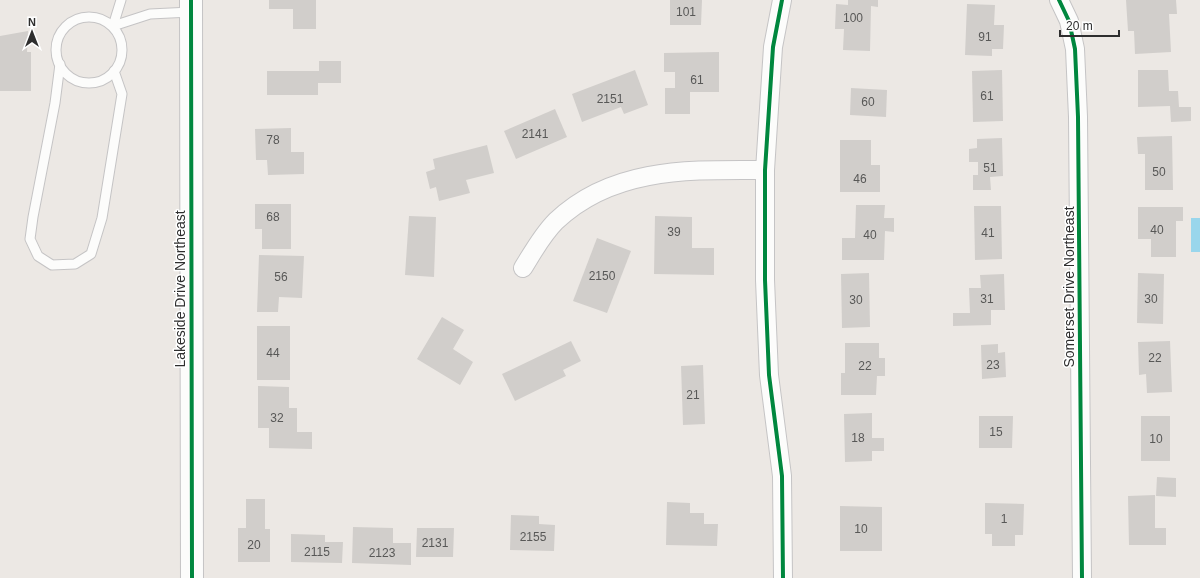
<svg xmlns="http://www.w3.org/2000/svg" width="1200" height="578" viewBox="0 0 1200 578" font-family="Arial,sans-serif">
<rect width="100%" height="100%" fill="#ece8e4"/>
<!-- water -->
<rect fill="#99d6ec" x="1191" y="218" width="9" height="34"/>
<!-- building -->
<g fill="#d1cecb">
<path d="M269,0H316V29H293V9H269Z"/>
<path d="M670,0H702L701,25H670Z"/>
<path d="M848,0H878V7L871,6L870,51L843,50L844,29H835L836,4L848,5Z"/>
<path d="M1126,0H1176L1177,14H1169L1171,52L1135,54L1134,31H1128Z"/>
<path d="M967,4L995,5L994,25H1004L1003,49H992V56L965,55Z"/>
<path d="M28,31L27,52H31V91H0V36Z"/>
<path d="M719,52V92H690V114H665V88H675V72H664V53Z"/>
<path d="M319,61H341V83H318V95H267V71H319Z"/>
<path d="M635,70L648,105L624,114L621,107L582,122L572,94Z"/>
<path d="M1002,70L1003,121L973,122L972,71Z"/>
<path d="M1138,70H1168L1169,91H1178L1179,107H1191V121L1171,122L1170,106L1138,107Z"/>
<path d="M851,88L887,90L886,117L850,115Z"/>
<path d="M555,109L567,137L516,159L504,131Z"/>
<path d="M291,128V152H304V174L268,175L267,160H256L255,129Z"/>
<path d="M1172,136L1173,190H1145V154H1138L1137,137Z"/>
<path d="M1002,138L1003,176L990,177L991,190H973V175H978V162H969V149L977,148V139Z"/>
<path d="M840,140H871V165H880V192H840Z"/>
<path d="M487,145L494,173L466,180L470,193L439,201L436,187L430,189L426,172L435,169L433,159Z"/>
<path d="M255,204H291V249H262V229H255Z"/>
<path d="M856,205H885L884,218H894V232L885,231L884,260H842V238H855Z"/>
<path d="M974,206H1001L1002,259L975,260Z"/>
<path d="M1138,207H1183V221H1176V257H1151V239H1138Z"/>
<path d="M409,216L436,217L434,277L405,275Z"/>
<path d="M655,216L692,217V248H714V275L654,274Z"/>
<path d="M597,238L631,251L607,313L573,301Z"/>
<path d="M259,255L304,256L302,298L279,297L278,312H257Z"/>
<path d="M869,273L870,327L842,328L841,274Z"/>
<path d="M1138,273L1164,274L1163,324L1137,323Z"/>
<path d="M1004,274L1005,310H991V325L953,326V313H970L969,288H981L980,275Z"/>
<path d="M442,317L464,330L453,349L473,362L460,385L417,359Z"/>
<rect x="257" y="326" width="33" height="54"/>
<path d="M571,341L581,361L563,370L566,376L515,401L502,374Z"/>
<path d="M1170,341L1172,392L1147,393L1146,374L1139,375L1138,342Z"/>
<path d="M845,343H879V358H885V376H877L876,395H841V373H845Z"/>
<path d="M998,344V353L1005,352L1006,377L982,379L981,345Z"/>
<path d="M703,365L705,424L683,425L681,366Z"/>
<path d="M258,386L289,387V408H297V432H312V449L269,448V428H258Z"/>
<path d="M872,413V438H884V451H872V461L845,462L844,414Z"/>
<path d="M979,416H1013L1012,448H979Z"/>
<rect x="1141" y="416" width="29" height="45"/>
<path d="M1157,477L1176,478V497L1156,496Z"/>
<path d="M1155,495V528H1166V545H1129L1128,496Z"/>
<path d="M246,499H265V529H270V562H238V528H246Z"/>
<path d="M667,502L690,503V513H704V524H718L717,546L666,545Z"/>
<path d="M985,503L1024,504L1023,535H1015V546H992V534H985Z"/>
<path d="M840,506L882,507V551H840Z"/>
<path d="M511,515L539,516V524L555,525L554,551L510,550Z"/>
<path d="M353,527L393,528V543H411V565L352,563Z"/>
<path d="M417,528H454L453,557H416Z"/>
<path d="M291,534L325,535V542H343L342,563L291,562Z"/>
</g>
<g fill="none" stroke-linecap="round" stroke-linejoin="round">
<!-- service casing -->
<g stroke="#c5c4c5" stroke-width="11">
<g id="service">
<circle cx="89" cy="50" r="33"/>
<path d="M113,26L150,14L191,12"/>
<path d="M113,26L121,0"/>
<path d="M60,64L55,103L33,217L30,239L38,256L52,265L75,264L91,254L102,218L122,94L114,71"/>
</g>
</g>
<!-- minor casing -->
<g stroke="#c5c4c5" stroke-width="20">
<g id="minor">
<path d="M782,0L773,47L765,170V280L769,375L782,476L783,578"/>
<path d="M1059,0L1069,21L1075,49L1078,117L1082,578"/>
<path d="M523,268C533,252 542,235 556,221C614,166 692,170 765,170"/>
</g>
</g>
<!-- tertiary casing -->
<g stroke="#c5c4c5" stroke-width="24">
<path id="tertiary" d="M191,0L192,578"/>
</g>
<!-- service -->
<use href="#service" stroke="#fcfcfb" stroke-width="9"/>
<!-- minor -->
<use href="#minor" stroke="#fcfcfb" stroke-width="18"/>
<!-- tertiary -->
<use href="#tertiary" stroke="#fcfcfb" stroke-width="22"/>
<!-- cycleway casing -->
<g stroke="#fff" stroke-width="6">
<g id="cycleway">
<path d="M191,0L192,578"/>
<path d="M782,0L773,47L765,170V280L769,375L782,476L783,578"/>
<path d="M1059,0L1069,21L1075,49L1078,117L1082,578"/>
</g>
</g>
<!-- cycleway -->
<use href="#cycleway" stroke="#00873e" stroke-width="4"/>
</g>
<g text-anchor="middle" dominant-baseline="central" stroke-width="3" stroke-linejoin="round" paint-order="stroke">
<!-- number labels -->
<g font-size="12" fill="#585857">
<text x="686" y="12">101</text>
<text x="853" y="18">100</text>
<text x="985" y="37">91</text>
<text x="697" y="80">61</text>
<text x="987" y="96">61</text>
<text x="610" y="99">2151</text>
<text x="868" y="102">60</text>
<text x="535" y="134">2141</text>
<text x="273" y="140">78</text>
<text x="990" y="168">51</text>
<text x="1159" y="172">50</text>
<text x="860" y="179">46</text>
<text x="273" y="217">68</text>
<text x="1157" y="230">40</text>
<text x="674" y="232">39</text>
<text x="988" y="233">41</text>
<text x="870" y="235">40</text>
<text x="602" y="276">2150</text>
<text x="281" y="277">56</text>
<text x="987" y="299">31</text>
<text x="1151" y="299">30</text>
<text x="856" y="300">30</text>
<text x="273" y="353">44</text>
<text x="1155" y="358">22</text>
<text x="993" y="365">23</text>
<text x="865" y="366">22</text>
<text x="693" y="395">21</text>
<text x="277" y="418">32</text>
<text x="996" y="432">15</text>
<text x="858" y="438">18</text>
<text x="1156" y="439">10</text>
<text x="1004" y="519">1</text>
<text x="861" y="529">10</text>
<text x="533" y="537">2155</text>
<text x="435" y="543">2131</text>
<text x="254" y="545">20</text>
<text x="317" y="552">2115</text>
<text x="382" y="553">2123</text>
</g>
<!-- street labels -->
<g font-size="14" fill="#2e2e2e" stroke="#fff">
<text transform="translate(1069 287) rotate(-90)">Somerset Drive Northeast</text>
<text transform="translate(180 289) rotate(-90)">Lakeside Drive Northeast</text>
</g>
</g>
<!-- north arrow -->
<g transform="translate(32 32)" stroke="#ffffff" stroke-width="3" paint-order="stroke">
<path d="M0-3L7 15L0 10L-7 15Z" fill="#2e2e2e"/>
<text y="-6" font-size="11" font-weight="bold" text-anchor="middle" fill="#2e2e2e">N</text>
</g>
<!-- scale -->
<path d="M1060 30v6h59v-6" fill="none" stroke="#2e2e2e" stroke-width="2"/>
<text x="1066" y="30" font-size="12" fill="#2e2e2e" stroke="#ffffff" stroke-width="3" paint-order="stroke">20 m</text>
</svg>
